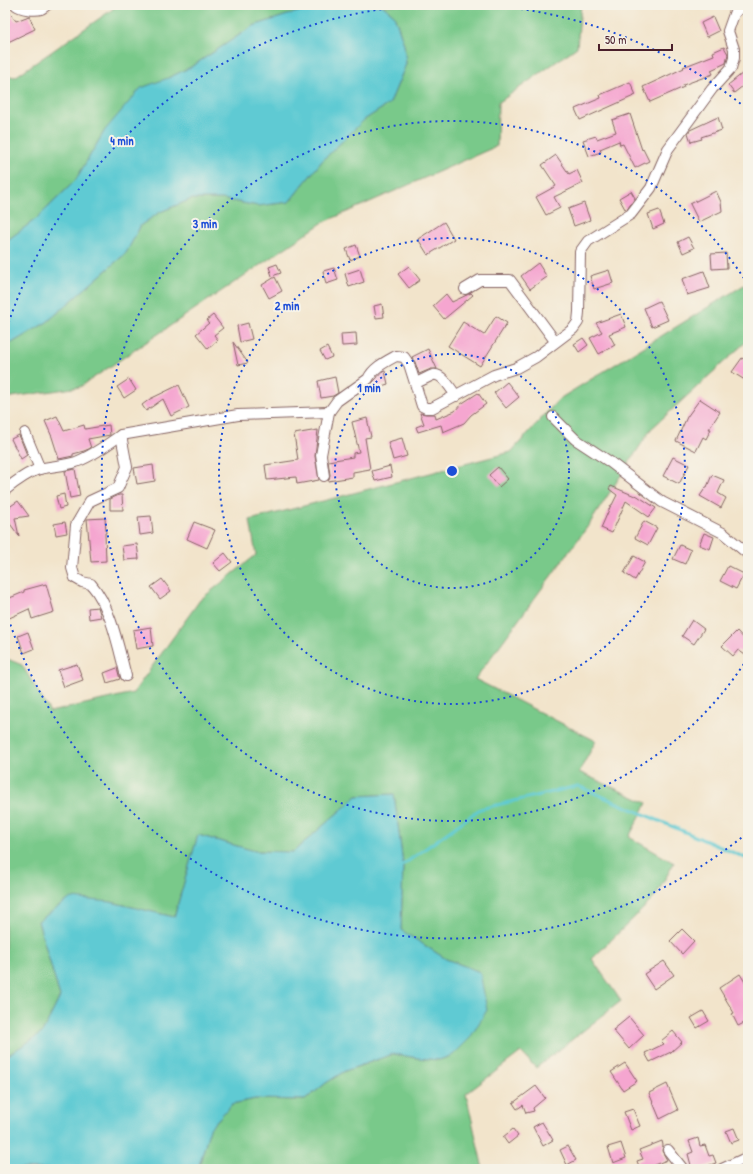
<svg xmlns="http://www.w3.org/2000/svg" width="753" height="1174" viewBox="0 0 753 1174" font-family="'Patrick Hand',sans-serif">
<rect width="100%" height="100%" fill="#f7f3e8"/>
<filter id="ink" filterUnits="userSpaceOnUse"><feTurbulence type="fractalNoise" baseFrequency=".025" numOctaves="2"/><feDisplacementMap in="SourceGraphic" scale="8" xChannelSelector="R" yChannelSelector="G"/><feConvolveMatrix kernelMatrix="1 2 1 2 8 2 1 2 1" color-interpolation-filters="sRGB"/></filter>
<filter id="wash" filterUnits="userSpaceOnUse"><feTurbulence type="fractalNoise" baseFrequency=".012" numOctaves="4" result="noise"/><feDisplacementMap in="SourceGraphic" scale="16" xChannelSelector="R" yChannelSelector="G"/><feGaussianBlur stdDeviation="0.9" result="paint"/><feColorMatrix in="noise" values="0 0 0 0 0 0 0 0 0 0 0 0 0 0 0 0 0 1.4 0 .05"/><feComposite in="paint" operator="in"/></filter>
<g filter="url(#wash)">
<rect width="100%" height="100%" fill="#f2e4cb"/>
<!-- green -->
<g fill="#79c98a" stroke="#62745a">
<path d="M114,5H319L253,26L191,67L168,78L105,130L75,181L36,219L5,242V75L15,77L113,9Z"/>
<path d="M382,5H581L577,47L498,103L497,146L322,223L80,387L5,398V347L47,322L126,253L141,225L160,212L192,199H222L258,206L289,202L322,161L364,120L390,103L406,64L404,44L394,15Z"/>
<path d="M744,285L748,290V340L651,429L588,526L475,679L596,741L579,772L647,803L629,837L674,863L655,897L592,959L621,1001L536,1068L521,1052L466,1094L483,1169H198L210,1128L232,1104L255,1099L305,1100L326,1083L345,1071L394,1054L418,1058L439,1060L453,1055L470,1038L480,972L446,959L401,930L403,864L394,794L357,796L293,852L255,851L198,835L174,917L111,902L38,921L60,997L42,1033L5,1057V658L22,665L50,712L133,693L200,600L256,555L250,520L511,452L559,399Z"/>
</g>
<!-- water -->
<g fill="#5ecad3" stroke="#54747f">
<path d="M319,5H382L394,15L404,44L406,64L390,103L364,120L322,161L289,202L258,206L222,199H192L160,212L141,225L126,253L47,322L5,347V242L36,219L75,181L105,130L141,88L168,78L191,67L253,26Z"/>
<path d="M394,794L403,864L401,930L446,959L480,972L487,1010L470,1038L453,1055L439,1060L418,1058L393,1054L345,1071L326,1083L305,1100L255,1099L232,1104L210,1128L198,1169H6L5,1057L42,1033L60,997L38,921L71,898L111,902L174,917L198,835L255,851L293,852L357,796Z"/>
</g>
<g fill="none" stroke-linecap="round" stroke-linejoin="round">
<!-- stream -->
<path stroke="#5ecad3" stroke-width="3" d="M400,867L480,809L578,786L748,859"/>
</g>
<g id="blocks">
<!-- building -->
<g fill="#f5a6d0">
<path d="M5,7L16,21L29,16L35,29L8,42L5,36Z"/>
<path d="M713,17L719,31L707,37L701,23Z"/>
<path d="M724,47L728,54L726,63L711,70L713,74L683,85L684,87L650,102L643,87L684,68L683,67L714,55L713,52Z"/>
<path d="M748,69V82L734,93L728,85Z"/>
<path d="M630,82L636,95L580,120L575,109L601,98L600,95Z"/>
<path d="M630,114L642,150L643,149L649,161L635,168L623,144L620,145L619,141L600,149L601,152L589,156L583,140L596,136L597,139L616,132L612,120Z"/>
<path d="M718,117L722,130L701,137L702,139L691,142L688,133L690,130Z"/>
<path d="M556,155L569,174L577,170L583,183L554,197L560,208L546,215L536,197L556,186L542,165Z"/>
<path d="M631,191L635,198L628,208L625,209L619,198Z"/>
<path d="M716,191L721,202L722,211L699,222L690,204Z"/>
<path d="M584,203L590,220L574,226L568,209Z"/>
<path d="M659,210L664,224L653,229L648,214Z"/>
<path d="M444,222L454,239L428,255L418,239Z"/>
<path d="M688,237L694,248L683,253L678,242Z"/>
<path d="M356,245L360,256L350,260L346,249Z"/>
<path d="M726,253L727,268L712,269L711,254Z"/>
<path d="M538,263L547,277L530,289L521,276Z"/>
<path d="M277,264L281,273L272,276L269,267Z"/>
<path d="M409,266L420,280L409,288L398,274Z"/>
<path d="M334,268L338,280L326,284L323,271Z"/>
<path d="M360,269L364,282L349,287L345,274Z"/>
<path d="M609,270L613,283L594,289L590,276Z"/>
<path d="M704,271L710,288L687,295L682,279Z"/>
<path d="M275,277L282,291L269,298L262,285Z"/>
<path d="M471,293L473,295L444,319L433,306L446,294L452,302Z"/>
<path d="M659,301L668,320L652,327L644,308Z"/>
<path d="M382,304L384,317L376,318L374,306Z"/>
<path d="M621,314L626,327L609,334L615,345L599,354L590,338L602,332L596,323Z"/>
<path d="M213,315L223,328L214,335L218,340L208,349L196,334L209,323L207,320Z"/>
<path d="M496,316L507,323L480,366L448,346L463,322L484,335Z"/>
<path d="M248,323L252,339L240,342L237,326Z"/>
<path d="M356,333L357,345L342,346L341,334Z"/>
<path d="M583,338L588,345L579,352L574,344Z"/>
<path d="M233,342L248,363L238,365Z"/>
<path d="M327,347L332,357L325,360L320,351Z"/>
<path d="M428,349L437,369H431L419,374L415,362L412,357Z"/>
<path d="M742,358L748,362V382L732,372Z"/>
<path d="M385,371L388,384L375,388L373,382L376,379L382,372Z"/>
<path d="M335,377L338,393L333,396L321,398L318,381Z"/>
<path d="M129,379L136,390L124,398L117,387Z"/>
<path d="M507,382L519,397L506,408L494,393Z"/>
<path d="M179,385L189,407L171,416L163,399L146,411L142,405L150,399Z"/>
<path d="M478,393L486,404L471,415L464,423L443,432L441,425L418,432L416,427L424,424L420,413L426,414H435L436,419L455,411L461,404Z"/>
<path d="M700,399L720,412L709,429H711L706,439L703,437L696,451L676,441L687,417Z"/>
<path d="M57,416L64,431L84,425L85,429L109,425L110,435L88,439L91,448L84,451L73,454V456L59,459L52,437L45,421Z"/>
<path d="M367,418L371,437L365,438L370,469L353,472V477L328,481L330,475L328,461L353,457V453L359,452L352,422Z"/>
<path d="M318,430L315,456L319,480L297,484L296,477L267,480L265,465L298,460L294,434Z"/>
<path d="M19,435L27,455L21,459L11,439Z"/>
<path d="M402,438L407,456L393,460L388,442Z"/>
<path d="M673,457L689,465L679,484L663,476Z"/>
<path d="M153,465L155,481L137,484L134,468Z"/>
<path d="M390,466L392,477L375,481L372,471Z"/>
<path d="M498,467L508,479L499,487L489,475Z"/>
<path d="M75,469L80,496L70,498L65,471Z"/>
<path d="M712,475L724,480L718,493L726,498L721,508L700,496L706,487H707Z"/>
<path d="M611,486L635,496L636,495L656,508L649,517L626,501L612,533L601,528L611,505H612L617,495L609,489Z"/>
<path d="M64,494L66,507L59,509L56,496Z"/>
<path d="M119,495H122L123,510H110V499Z"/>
<path d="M18,501L29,516L15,518L19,536L5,517V510Z"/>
<path d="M151,516L153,533L140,535L138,517Z"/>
<path d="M105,518L106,533H105L106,561L91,562L87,519Z"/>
<path d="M644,521L657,528L648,545L635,538Z"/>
<path d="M65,522L67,533L56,535L54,524Z"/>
<path d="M194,522L215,530L207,548L187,539Z"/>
<path d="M704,533L714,537L710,549L699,545Z"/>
<path d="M137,544L139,559L124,560L122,546Z"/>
<path d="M680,545L691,550L685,564L673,559Z"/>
<path d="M225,553L232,562L220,571L213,563Z"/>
<path d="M634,556L645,562L635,580L624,573Z"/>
<path d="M728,566L744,574L736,589L720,581Z"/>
<path d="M162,579L171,591L160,599L151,587Z"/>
<path d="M46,584L54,612L32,619L29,609L5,620V600L24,592V590Z"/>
<path d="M98,607L101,617L89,619L88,608Z"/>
<path d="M692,620L704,629L694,644L682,636Z"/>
<path d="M151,627L153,646L136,649L133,630Z"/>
<path d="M737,631L748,643V657L738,650L733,656L722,646Z"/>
<path d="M28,632L34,649L24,653L18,636Z"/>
<path d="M77,664L83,680L64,687L58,670Z"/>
<path d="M117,668L120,679L107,683L104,673Z"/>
<path d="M682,929L694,941L682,954L670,941Z"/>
<path d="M664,961L674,975L654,989L644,974Z"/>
<path d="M740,974L748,987V1021L738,1026L732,1014L734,1013L719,988Z"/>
<path d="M703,1011L709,1021L697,1028L691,1018Z"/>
<path d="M629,1017L644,1035L629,1049L613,1030Z"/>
<path d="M673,1031L682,1042L671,1052L650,1062L645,1053L664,1044L661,1041Z"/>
<path d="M625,1063L637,1081L623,1090L611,1072Z"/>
<path d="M667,1084L678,1110L660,1119L649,1093Z"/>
<path d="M536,1086L545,1098L533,1108L534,1111L526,1113L523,1105L517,1109L513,1103Z"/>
<path d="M633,1109L640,1126L631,1130L624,1112Z"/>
<path d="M542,1122L553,1140L543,1146L533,1127Z"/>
<path d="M734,1128L739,1140L731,1143L726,1131Z"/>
<path d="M513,1129L518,1136L508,1144L503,1137Z"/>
<path d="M698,1138L700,1146L705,1145L709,1156L713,1155L716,1163L698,1169H692L688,1154L693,1152L689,1141Z"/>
<path d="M662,1141L663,1145L662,1151L667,1160L654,1165L656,1169H640L637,1161L643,1159L639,1150Z"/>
<path d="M621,1143L626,1158L613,1163L608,1147Z"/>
<path d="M568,1146L576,1160L567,1165L560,1150Z"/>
</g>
</g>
</g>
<g filter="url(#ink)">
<use href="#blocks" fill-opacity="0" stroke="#856463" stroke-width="1"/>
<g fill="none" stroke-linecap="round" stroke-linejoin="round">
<!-- minor casing -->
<g stroke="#856463" stroke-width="12">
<g id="minor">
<path d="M16,5C21,9 35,11 41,9C42,9 46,5 47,5"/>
<path d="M465,289L480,280H510L555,341"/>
<path d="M415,383L422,406L426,408H432L494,375L516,368L536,357L573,329L578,322L579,312L580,252L588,241L631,214L651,188L668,149L712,89L731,68L734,58V49L728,31L734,14L742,5"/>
<path d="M553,417L575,439L610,462L662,502L723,533L748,554"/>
<path d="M25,433L40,469"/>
<path d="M324,476L321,455L329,412L337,401L368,379C373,368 385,362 396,356L404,357L409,364L415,383C422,381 427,377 433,375C442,373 452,390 456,396"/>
<path d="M5,490C15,482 27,473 39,469C51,466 64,466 76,462C92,456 107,445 121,435"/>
<path d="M126,676C118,646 111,607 91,584L82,582L75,578L72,568L76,525L90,501L118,488L127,467L121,435L238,415L329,412"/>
<path d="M668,1150L683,1169"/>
<path d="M722,1169L748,1157"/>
</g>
</g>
<!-- minor -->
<use href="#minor" stroke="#fff" stroke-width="10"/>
</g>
</g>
<!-- distance rings -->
<g fill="none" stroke="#1d4ed8" stroke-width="2" stroke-dasharray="2 4">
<circle cx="452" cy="471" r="117"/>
<circle cx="452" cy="471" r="233"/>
<path d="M747 659A350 350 0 1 1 747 283"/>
<path d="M746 834A467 467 0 0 1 5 608M5 334A467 467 0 0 1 419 5M485 5A467 467 0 0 1 746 108"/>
</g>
<circle cx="452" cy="471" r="6" fill="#1d4ed8" stroke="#f7f3e8" stroke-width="2"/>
<g font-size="12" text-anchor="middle" font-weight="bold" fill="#1d4ed8" stroke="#f7f3e8" stroke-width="4" stroke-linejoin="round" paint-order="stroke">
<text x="122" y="145">4 min</text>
<text x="205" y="228">3 min</text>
<text x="287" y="310">2 min</text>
<text x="369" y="392">1 min</text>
</g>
<!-- margin -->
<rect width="753" height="1174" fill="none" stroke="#f7f3e8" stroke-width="20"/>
<!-- scale -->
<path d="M599 44v6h73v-6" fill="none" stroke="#4a1f2b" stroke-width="2"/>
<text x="605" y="44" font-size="12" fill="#4a1f2b" stroke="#f7f3e8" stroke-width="3" paint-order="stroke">50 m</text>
</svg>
